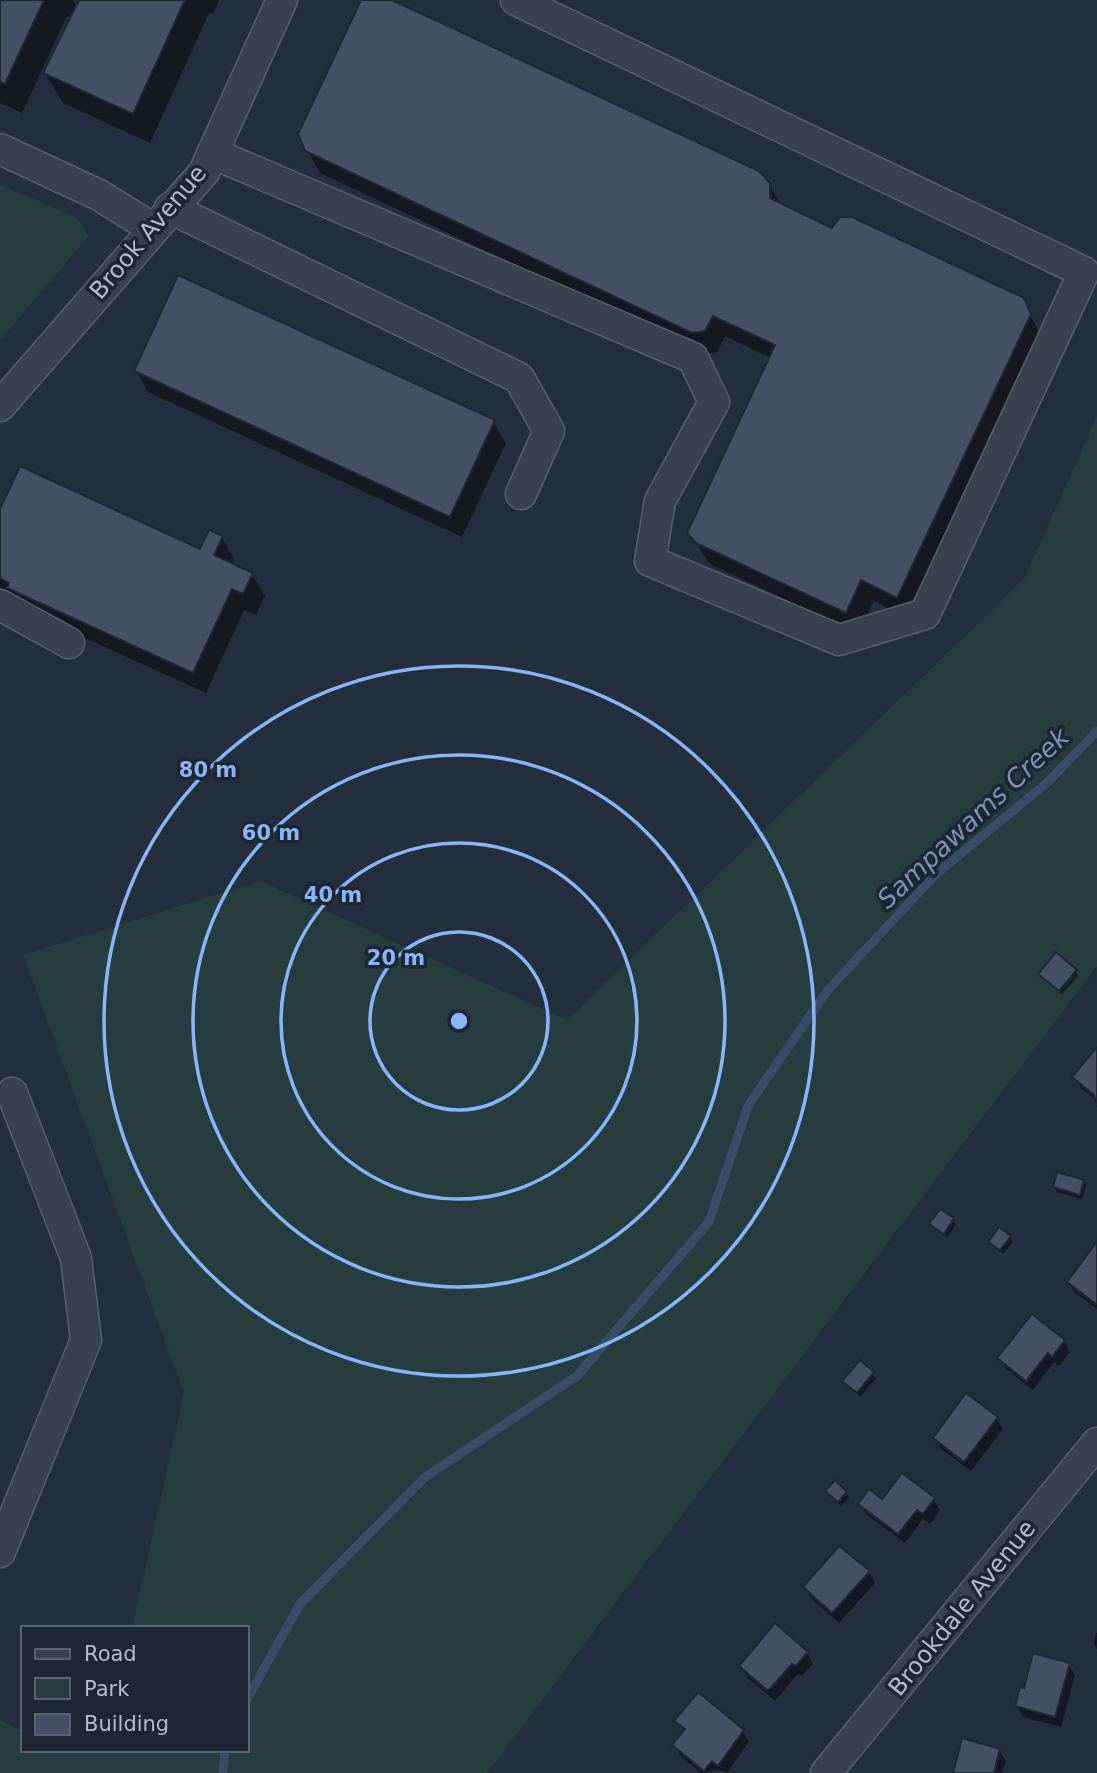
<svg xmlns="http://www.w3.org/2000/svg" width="1097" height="1773" viewBox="0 0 1097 1773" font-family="'DejaVu Sans',sans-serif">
<rect width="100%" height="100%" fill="#242f3e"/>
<!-- green -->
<g fill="#263c3f">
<path d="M0,185L76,217L89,236L0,340Z"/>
<path d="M1097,416V966L487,1773H0V1720L23,1731V1750H247V1628H132L184,1393L23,955L260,881L567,1020L1024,579Z"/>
</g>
<!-- shadow -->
<g fill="#0007">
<path d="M0,0H73L77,7L81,0H219L213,14L209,13L150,143L63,103L45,73L72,18L67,16L22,113L0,103Z"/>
<path d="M366,0H386L769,184L781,205L833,230L1022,300L1042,337L909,619L874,601L858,634L710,564L689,533L771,358L725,336L717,352L705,354L320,173L307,150Z"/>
<path d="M136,371L493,422L506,443L462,537L148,392Z"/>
<path d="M0,514L201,552L222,538L234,559L232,565L252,575L265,596L256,615L244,610L206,693L21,609L0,592Z"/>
<path d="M1075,971L1078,976L1062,995L1040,974Z"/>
<path d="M1097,1050V1101L1081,1088L1074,1077Z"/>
<path d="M1083,1181L1086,1186L1082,1199L1057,1192L1054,1187Z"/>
<path d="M941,1211L956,1224L947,1238L931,1225Z"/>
<path d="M1010,1237L1013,1242L1003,1254L990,1242Z"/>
<path d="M1097,1244V1309L1075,1293L1069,1283Z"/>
<path d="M1064,1341L1070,1352L1059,1366L1054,1362L1033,1390L1006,1369L1000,1358Z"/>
<path d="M860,1362L876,1378L860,1397L844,1381Z"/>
<path d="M996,1418L1003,1429L971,1471L941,1449L935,1438Z"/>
<path d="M827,1491L846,1493L849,1498L841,1506Z"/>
<path d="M933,1499L940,1510L930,1524L923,1519L905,1543L867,1515L860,1504Z"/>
<path d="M869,1572L875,1583L839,1623L811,1598L805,1587Z"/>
<path d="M1096,1633H1097V1649L1094,1644Z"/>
<path d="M807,1653L813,1664L802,1676L798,1674L775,1701L747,1677L741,1666Z"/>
<path d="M1068,1664L1075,1675L1061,1727L1023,1717L1017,1706L1025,1690Z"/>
<path d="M676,1721L742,1731L749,1742L727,1773L719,1770L701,1773L681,1756L674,1745L685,1733Z"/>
<path d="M999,1750L1006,1761L1002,1773H953Z"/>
</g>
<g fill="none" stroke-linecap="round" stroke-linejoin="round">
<!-- stream -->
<g stroke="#394c67" stroke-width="9">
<path d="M247,1699L300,1604L424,1478L577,1376L709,1222L748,1106L827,991L936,874L1048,782L1097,731"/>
<path d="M223,1773L225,1750"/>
</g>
</g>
<!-- building -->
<g fill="#455162" stroke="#1f2835" stroke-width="2">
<path d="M0,0H44L5,84L0,82Z"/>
<path d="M79,0H185L133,114L43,73Z"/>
<path d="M361,0H392L759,171L770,183V198L832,228L840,217H852L1024,298L1031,314L897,598L861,580L846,613L696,543L687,533L775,345L713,316L705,331L692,333L305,151L298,134Z"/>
<path d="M178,275L495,420L450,517L134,371Z"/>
<path d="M20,466L200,549L209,530L223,536L214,555L253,573L243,594L232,589L193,673L7,588L9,583L0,578V509Z"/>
<path d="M1056,952L1077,970L1059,991L1038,974Z"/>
<path d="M1097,1047V1107L1094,1095L1072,1077Z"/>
<path d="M1057,1172L1084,1180L1080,1195L1053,1187Z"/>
<path d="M940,1209L954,1218L944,1234L929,1224Z"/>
<path d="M999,1227L1011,1236L1000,1250L988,1242Z"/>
<path d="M1097,1241V1303L1096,1304L1067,1282Z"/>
<path d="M1032,1314L1065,1340L1052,1357L1048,1353L1026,1381L997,1358Z"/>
<path d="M860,1360L874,1372L857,1393L842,1381Z"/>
<path d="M966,1393L998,1417L964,1462L933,1438Z"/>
<path d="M902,1473L935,1498L923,1514L917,1510L898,1534L858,1504L869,1489L882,1499Z"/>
<path d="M835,1480L847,1492L838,1502L825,1491Z"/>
<path d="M839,1546L870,1571L832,1613L803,1587Z"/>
<path d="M775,1623L808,1652L796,1666L792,1664L768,1691L739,1666Z"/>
<path d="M1033,1653L1070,1663L1055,1717L1015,1706L1020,1687L1024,1688Z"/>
<path d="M698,1692L744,1730L718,1766L712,1761L704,1771L672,1745L685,1729L674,1721Z"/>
<path d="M962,1738L1000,1749L994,1773H953Z"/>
</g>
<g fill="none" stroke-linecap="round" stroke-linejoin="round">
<!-- minor casing -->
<g stroke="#565f6c" stroke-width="33">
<g id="minor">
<path d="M0,149L99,195L152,228"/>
<path d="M212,153L693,358L714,402L660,501L650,561L839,640L925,614L1084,272L516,0"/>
<path d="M170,208L519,378L549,431L521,494"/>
<path d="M0,406L204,172L282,0"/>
<path d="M0,605L69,643"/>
<path d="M0,1552L86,1340L76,1258L12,1093"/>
<path d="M826,1773L1097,1443"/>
</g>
</g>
<!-- minor -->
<use href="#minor" stroke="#38414e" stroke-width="30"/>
</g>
<!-- distance rings -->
<g fill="none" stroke="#8ab4f8" stroke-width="3.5">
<circle cx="459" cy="1021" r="89"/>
<circle cx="459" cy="1021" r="178"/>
<circle cx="459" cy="1021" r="266"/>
<circle cx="459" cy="1021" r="355"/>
</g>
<g text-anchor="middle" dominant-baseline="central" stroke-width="7" stroke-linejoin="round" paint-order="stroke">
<!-- street labels -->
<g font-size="24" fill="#b4bcc9" stroke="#1d2633">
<text transform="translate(148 232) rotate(-50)">Brook Avenue</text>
<text transform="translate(962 1608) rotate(-51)">Brookdale Avenue</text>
</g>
<!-- water labels -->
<g font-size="26" font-style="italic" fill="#7c92b1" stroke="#1d2633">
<text transform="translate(973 818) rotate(-43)">Sampawams Creek</text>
</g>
</g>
<circle cx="459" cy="1021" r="10" fill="#8ab4f8" stroke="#1d2633" stroke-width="3.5"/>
<g font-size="21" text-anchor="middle" font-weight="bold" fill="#8ab4f8" stroke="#1d2633" stroke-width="7" stroke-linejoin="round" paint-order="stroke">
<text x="208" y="777">80 m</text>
<text x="271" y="840">60 m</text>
<text x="333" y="902">40 m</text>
<text x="396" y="965">20 m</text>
</g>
<!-- legend -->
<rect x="21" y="1626" width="228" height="126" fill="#1d2633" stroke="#59626f" stroke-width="2"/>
<rect x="35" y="1649" width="35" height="10" fill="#38414e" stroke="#59626f" stroke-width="2"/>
<text x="84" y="1661" font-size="21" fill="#b4bcc9">Road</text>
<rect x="35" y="1678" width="35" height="21" fill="#263c3f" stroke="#59626f" stroke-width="2"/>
<text x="84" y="1696" font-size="21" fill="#b4bcc9">Park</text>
<rect x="35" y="1714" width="35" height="21" fill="#455162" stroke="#59626f" stroke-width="2"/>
<text x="84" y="1731" font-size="21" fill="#b4bcc9">Building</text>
</svg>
